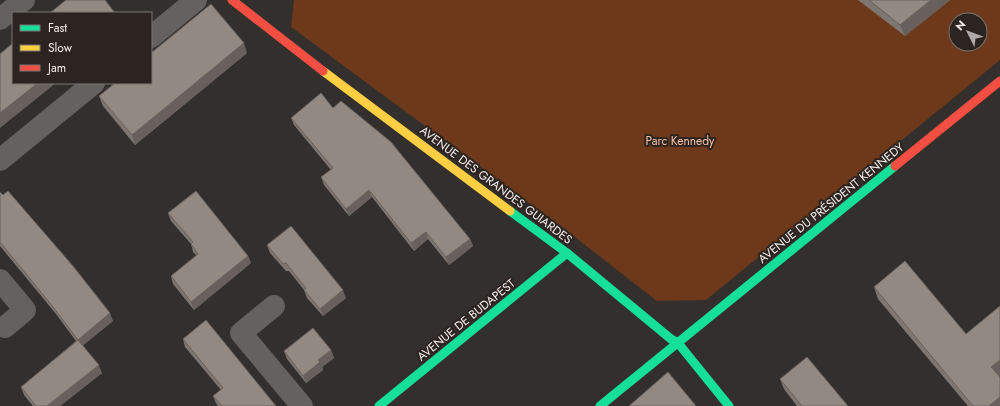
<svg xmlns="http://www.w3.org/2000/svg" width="1000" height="406" viewBox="0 0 1000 406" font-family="Jost,sans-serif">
<rect width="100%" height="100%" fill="#332f2d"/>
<!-- green -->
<path fill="#6d391a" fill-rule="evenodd" d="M294,0H1000V60L706,300L657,301L562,227L291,27ZM956,20H980V44H956Z"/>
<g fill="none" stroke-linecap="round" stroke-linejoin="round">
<!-- street -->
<g stroke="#64615f" stroke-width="22">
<path d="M0,19L24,0"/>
<path d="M151,37L196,0"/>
<path d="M0,160L94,83"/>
<path d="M0,280L25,310L5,327"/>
<path d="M274,306L241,333L302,406"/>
</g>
<!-- fast -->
<g stroke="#16e098" stroke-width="9">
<path d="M510,211L567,253L671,339L678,343L729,406"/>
<path d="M379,406L567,253"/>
<path d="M600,406L895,166"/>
</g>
<!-- slow -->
<path stroke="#ffcf43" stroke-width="9" d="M323,71L510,211"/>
<!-- jam -->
<g stroke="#f24e42" stroke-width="9">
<path d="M232,0L323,71"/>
<path d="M895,166L1000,81"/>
</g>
</g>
<!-- wall -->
<g fill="#7e7671">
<path d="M858,0H950L905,36Z"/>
<path d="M247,53L135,145L103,106L99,96Z"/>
<path d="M333,108L470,239L473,246L449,265L428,239L414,251L372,197L349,216L324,185L321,177L331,170L294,125L291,118Z"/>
<path d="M0,192L113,321L83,345L102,373L60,406H33L24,395L21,387L76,341L56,314L0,246Z"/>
<path d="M168,213L248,256L251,263L194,310L173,284L171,276L197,256L193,252L191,244L171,221Z"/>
<path d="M267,245L346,298L323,316L307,298L304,290L289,271H286L270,253Z"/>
<path d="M874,287L966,334L1000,306V375L999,376L1000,406H968L878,299Z"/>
<path d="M183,339L276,406H218L216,403L213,396L221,390L185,347Z"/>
<path d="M331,350L334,358L322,367L323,370L306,383L287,359L284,351Z"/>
<path d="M780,379L848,406H797L784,389Z"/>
</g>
<!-- shaded-wall -->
<g fill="#67605c">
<path d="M931,0H950L905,36L900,25Z"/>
<path d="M244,43L247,53L135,145L132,135Z"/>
<path d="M38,83H56L0,128V113Z"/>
<path d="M369,190L372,197L349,216L346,209Z"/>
<path d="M426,232L428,239L414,251L411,243Z"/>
<path d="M470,239L473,246L449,265L446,257Z"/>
<path d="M248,256L251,263L194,310L191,302Z"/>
<path d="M343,290L346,298L323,316L320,309Z"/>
<path d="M110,313L113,321L81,347L78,340Z"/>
<path d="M331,350L334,358L322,367L323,370L306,383L303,376L318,360Z"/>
<path d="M1000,360V375L996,378L991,367Z"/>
<path d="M99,365L102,373L60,406H47Z"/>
<path d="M1000,397V406H989Z"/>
</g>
<!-- building -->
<g fill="#938983" stroke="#67605c">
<path d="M66,0H105L115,13H50Z"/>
<path d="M869,0H931L900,25Z"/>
<path d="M211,4L244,43L132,135L99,96L115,83H151V53Z"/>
<path d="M13,43V83H38L0,113V54Z"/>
<path d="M321,93L333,108L341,101L391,142L470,239L446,257L426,232L411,243L369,190L346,209L321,177L333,168L291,118Z"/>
<path d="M8,191L73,266L110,313L78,340L53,307L0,242V192L3,195Z"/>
<path d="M196,191L248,256L191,302L171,276L198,254L191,244L193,242L168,213Z"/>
<path d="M291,226L343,290L320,309L304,290L306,288L286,263L283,264L267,245Z"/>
<path d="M905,261L966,334L1000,306V360L991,367L1000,377V397L989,406H973L874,287Z"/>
<path d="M206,320L276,406H222L213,396L223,388L183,339Z"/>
<path d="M313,328L331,350L318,360L320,362L303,376L284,351Z"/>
<path d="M78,340L99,365L47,406H36L21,387Z"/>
<path d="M807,357L848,406H802L780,379Z"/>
<path d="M668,372L696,406H629Z"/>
</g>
<g text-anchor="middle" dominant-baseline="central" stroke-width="4" stroke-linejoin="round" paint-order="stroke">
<!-- park labels -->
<g font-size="12" fill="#fec3a6" stroke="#2c2420">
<text x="680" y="141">Parc Kennedy</text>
</g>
<!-- street labels -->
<g font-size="12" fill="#f2ecea" stroke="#2c2420">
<text transform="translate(496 185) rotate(37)">AVENUE DES GRANDES GUIARDES</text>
<text transform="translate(831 203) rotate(-39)">AVENUE DU PRÉSIDENT KENNEDY</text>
<text transform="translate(466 320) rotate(-39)">AVENUE DE BUDAPEST</text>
</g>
</g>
<!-- legend -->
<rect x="12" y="12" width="140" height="72" fill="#2c2420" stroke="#7b7471"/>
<rect x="20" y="25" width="20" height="6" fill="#16e098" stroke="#7b7471"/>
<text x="48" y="32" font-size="12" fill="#f2ecea">Fast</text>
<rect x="20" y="45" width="20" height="6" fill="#ffcf43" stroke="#7b7471"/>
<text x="48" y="52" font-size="12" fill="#f2ecea">Slow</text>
<rect x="20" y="65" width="20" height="6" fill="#f24e42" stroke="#7b7471"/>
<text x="48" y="72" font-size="12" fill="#f2ecea">Jam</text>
<!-- north arrow -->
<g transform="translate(968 32) rotate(312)"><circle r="19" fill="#2c2420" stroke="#7b7471"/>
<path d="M0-3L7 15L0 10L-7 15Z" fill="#afaaa8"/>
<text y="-6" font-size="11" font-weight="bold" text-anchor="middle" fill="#f2ecea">N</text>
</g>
</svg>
